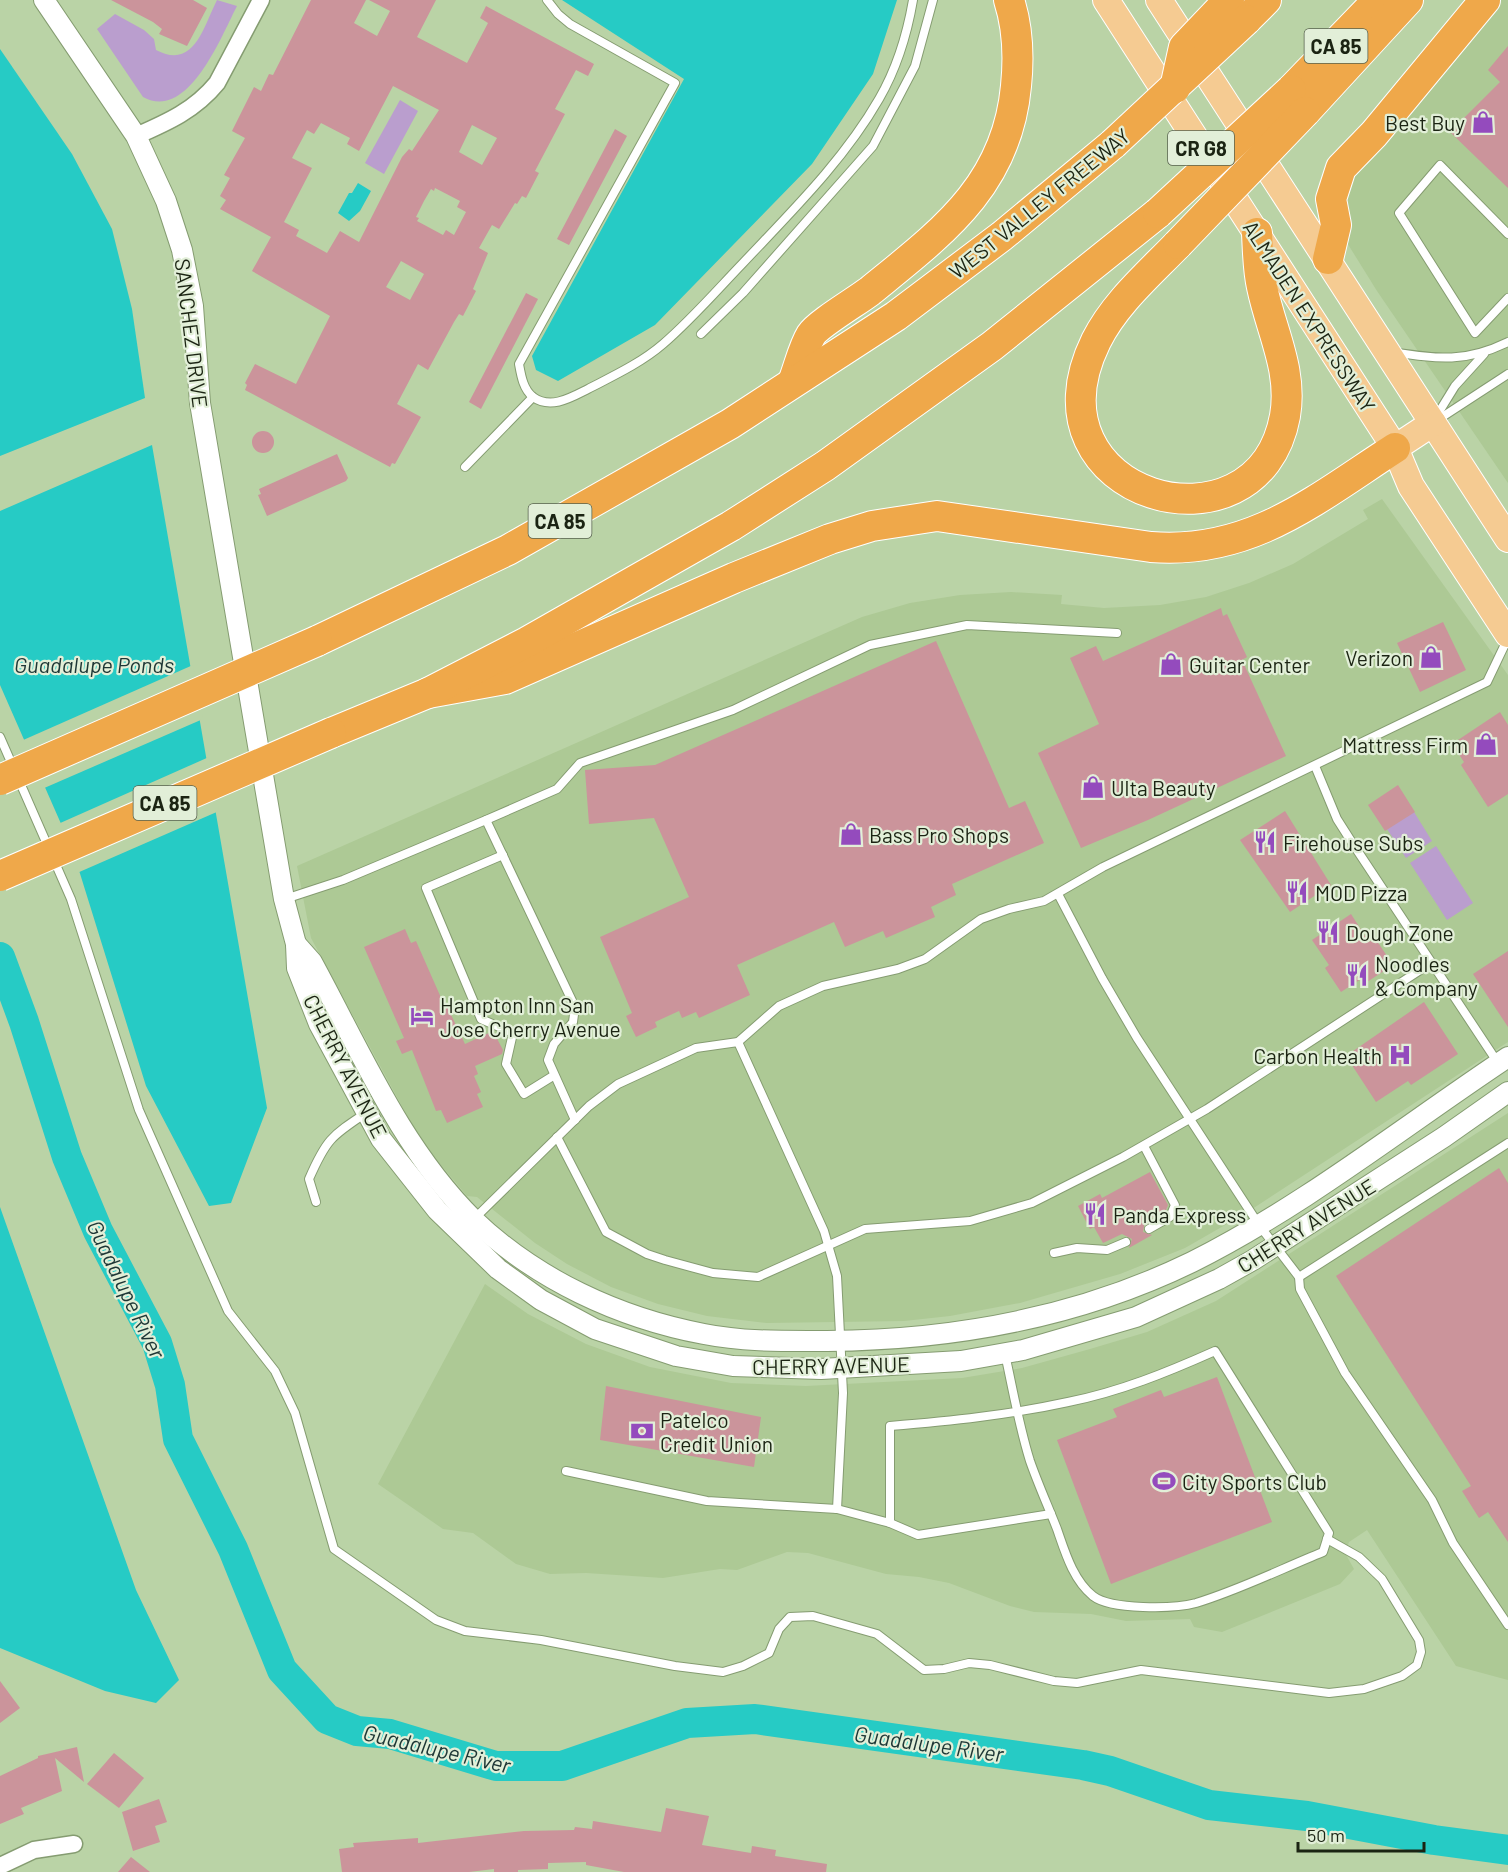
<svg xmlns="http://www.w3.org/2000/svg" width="1508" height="1872" viewBox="0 0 1508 1872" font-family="Barlow,sans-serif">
<rect width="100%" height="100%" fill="#bad3a6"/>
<!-- built -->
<g fill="#adc995">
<path d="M1485,0H1508V483L1377,291L1336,225L1332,213L1374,134Z"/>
<path d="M1382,499L1508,675V1042L1246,1213L1185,1248L1120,1274L1020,1303L950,1316L904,1321L767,1323L707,1316L658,1304L611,1287L567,1264L535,1243L477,1197L467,1196L435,1158L411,1123L311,938L297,866L862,617L910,603L960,595L1011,592L1062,595L1061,604L1104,608L1160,605L1206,597L1249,583L1293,564L1368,519L1363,510Z"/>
<path d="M1508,1113V1680L1456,1666L1367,1530L1349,1542L1345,1553L1354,1569L1340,1584L1222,1632L1194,1627L1190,1619L1126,1621L1091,1614L1034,1612L1010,1606L949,1583L919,1577L886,1574L808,1553L787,1552L737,1570L720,1569L663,1578L586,1573L550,1574L516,1564L473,1533L443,1529L378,1484L485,1284L528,1314L586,1344L650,1367L731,1383L806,1386L962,1378L1022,1368L1090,1349L1147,1332L1216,1301Z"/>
</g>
<!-- green -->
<g fill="#ba9ece">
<path d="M217,0L237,6C221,37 188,122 143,97L97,29L115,14L144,30L154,39L156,50C194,70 203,28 217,0Z"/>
<path d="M400,100L418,111L384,174L365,163Z"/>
<path d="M1414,812L1432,841L1406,858L1387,829Z"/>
<path d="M1436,846L1473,903L1447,920L1410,863Z"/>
</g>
<!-- water -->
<g fill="#26cbc5">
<path d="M562,0H897L873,74L812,164L655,325L558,381L536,370L532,356L684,79Z"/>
<path d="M0,49L72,154L112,229L132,309L145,398L0,456Z"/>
<path d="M358,183L371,191L360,211L349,221L338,213L349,193H352Z"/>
<path d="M152,445L267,1108L231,1203L209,1206L146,1086L73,851L0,685V511Z"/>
<path d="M0,1207L136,1590L179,1680L156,1703L105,1691L0,1648Z"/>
</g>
<!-- pier -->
<g fill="#bad3a6">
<path d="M193,665L203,719L42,789L21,741Z"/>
<path d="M209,757L219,811L77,873L58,824Z"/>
</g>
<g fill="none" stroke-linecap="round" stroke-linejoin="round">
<!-- river -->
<path stroke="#26cbc5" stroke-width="30" d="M0,957L24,1022L67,1157L98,1231L157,1343L170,1385L178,1439L233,1549L282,1670L327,1719L357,1731L390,1734L496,1766H562L687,1723L755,1719L1083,1765L1110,1771L1209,1805L1307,1816L1434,1840L1508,1850"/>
</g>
<!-- building -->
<g fill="#cb949b" fill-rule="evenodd">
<path d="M111,0H193L207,8L187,46L159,34L162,29L153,22Z"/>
<path d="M311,0H366L354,23L377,36L390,11L369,0H436L417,37L467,63L488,23L480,18L486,6L594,64L588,76L576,70L555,109L565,114L535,171L539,173L526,198L522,196L517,204L515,203L499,229L492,225L479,248L488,253L473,289L476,291L463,316L459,314L454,322L428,370L418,364L397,404L421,417L395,464L392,463L390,467L245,390L247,385L245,383L255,364L296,384L330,316L252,271L271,237L220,209L226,200L220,196L230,178L224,175L245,138L232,131L254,87L261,91L269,74L273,75ZM393,86L439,110L412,151L409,149L402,157L359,242L340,231L327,253L296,236L299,230L284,222L312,168L292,158L307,130L314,134L321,123L350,138L347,144L359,151ZM472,125L497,138L482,165L459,152ZM435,188L460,201L457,207L466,212L454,235L446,230L443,235L417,221L419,218L416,217L424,201L431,189L434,191ZM401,261L424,274L410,300L386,287Z"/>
<path d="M1508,46V188L1450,132L1500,82L1488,70Z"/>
<path d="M615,129L627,136L569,245L557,239Z"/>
<path d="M526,293L538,299L481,409L469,402Z"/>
<circle cx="263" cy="442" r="11"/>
<path d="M337,454L348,478L346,481L267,516L258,495L261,494L259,489Z"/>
<path d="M1221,608L1223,616L1227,614L1247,657L1242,660L1286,756L1148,820L1081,848L1038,753L1099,724L1070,658L1096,646L1103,661Z"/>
<path d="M1443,622L1466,670L1420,692L1397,643Z"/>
<path d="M936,641L1009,808L1025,801L1044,843L952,884L956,895L931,907L935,917L886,938L883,931L845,947L834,922L737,965L750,995L699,1018L696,1012L682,1018L679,1011L655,1022L657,1027L636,1037L626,1016L632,1013L600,937L689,897L654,818L589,824L585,770L655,765Z"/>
<path d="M1500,712L1508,725V794L1488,807L1461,765L1464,762L1452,744Z"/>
<path d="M1398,785L1415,812L1385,831L1368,805Z"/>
<path d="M1285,811L1331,885L1290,912L1240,840Z"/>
<path d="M1351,914L1369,942L1375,938L1393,965L1364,984L1361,979L1341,992L1325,968L1329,965L1312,940Z"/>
<path d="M405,929L411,943L416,941L442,1000H444L465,1044L493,1031L503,1050L502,1054L475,1066L478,1074L474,1076L481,1092L477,1094L483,1107L447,1123L441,1110L436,1111L412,1050L402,1054L396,1041L404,1038L364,947Z"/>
<path d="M1508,951V1027L1473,974Z"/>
<path d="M1424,1002L1458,1054L1411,1085L1408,1081L1376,1102L1346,1056Z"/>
<path d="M1499,1168L1508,1183V1542L1488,1512L1479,1518L1462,1491L1471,1486L1336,1276Z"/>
<path d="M1150,1172L1168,1205L1166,1210L1145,1221L1143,1232L1152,1235L1129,1248L1132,1239L1122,1234L1103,1243L1094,1227L1090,1229L1078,1206L1100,1194L1102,1198Z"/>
<path d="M1217,1377L1272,1522L1111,1584L1057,1440L1117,1417L1113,1409L1161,1390L1164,1397Z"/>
<path d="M606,1386L761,1417L754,1467L600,1440Z"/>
<path d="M0,1681L20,1708L0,1723Z"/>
<path d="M77,1747L84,1782L55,1758L62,1791L21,1808L24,1814L0,1824V1776L38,1758V1756Z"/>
<path d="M114,1753L144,1778L119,1808L87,1784Z"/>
<path d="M159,1799L167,1822L155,1826L160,1842L133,1851L122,1812Z"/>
<path d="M666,1808L709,1816L702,1845L751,1853L752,1846L776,1850L775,1856L827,1864L826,1872H624L586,1865V1862L548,1863V1869L518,1870V1872H494V1869L469,1872H342L339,1849L354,1847L353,1843L418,1838V1843L524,1831L574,1830L575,1827L592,1829L593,1821L661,1832Z"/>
<path d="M131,1857L150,1872H118Z"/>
</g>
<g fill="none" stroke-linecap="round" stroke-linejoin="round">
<!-- service casing -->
<g stroke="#859c71" stroke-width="10">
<g id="service">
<path d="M547,0L558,14L570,24L675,83L519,364C521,375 523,389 533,397C551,410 572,397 588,389C613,376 641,363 663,344C691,320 717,290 743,263C791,212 844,160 879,99C897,68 907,35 913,0"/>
<path d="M1508,234L1440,165L1399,213L1475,333L1508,298"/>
<path d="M701,334L743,293L873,146L915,66L933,0"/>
<path d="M1392,352C1439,359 1465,363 1508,342"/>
<path d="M1434,420L1455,386L1484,354"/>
<path d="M1436,421L1508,374"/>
<path d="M465,467L533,397"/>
<path d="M0,737L71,899L139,1110L228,1311L275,1371L295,1413L334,1549L436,1620L465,1631L541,1640L675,1666L723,1672L743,1666L769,1653L779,1629L790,1617L813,1616L877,1634L924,1670L944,1669L969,1663L990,1665L1054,1681L1077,1683L1141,1670L1329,1693L1364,1689L1402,1676L1417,1665L1421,1652L1419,1640L1382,1579L1359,1557L1327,1539"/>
<path d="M1315,766L1337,819L1351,841L1498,1063"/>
<path d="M486,820L575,1007L573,1022L554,1044L548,1060L575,1120"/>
<path d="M503,855L426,888L481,1019L513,1033L506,1064L524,1094L553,1076"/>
<path d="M1058,894L1102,978L1137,1038L1259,1225L1299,1277L1300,1289L1345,1373L1432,1500L1453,1543L1508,1625"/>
<path d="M285,899L343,880L486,820L557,789L580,763L733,710L870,645L967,625L1117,633"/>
<path d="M738,1042L824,1231L837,1276L843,1393L837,1509"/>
<path d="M557,1137L606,1232L647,1254L665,1260L713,1273L758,1277L865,1229L970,1221L1032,1203L1123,1157L1207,1109L1431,963"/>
<path d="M1144,1146L1175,1205L1170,1217L1149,1229"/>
<path d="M316,1202L309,1179C326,1140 331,1136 366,1113"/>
<path d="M473,1220L589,1106L618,1084L696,1048L738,1042L779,1006L823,986L898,969L925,959L981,919L1009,909L1044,901L1103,867L1487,682L1508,638"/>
<path d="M1054,1253L1077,1248L1107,1250L1126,1242"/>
<path d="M1299,1277L1508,1143"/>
<path d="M566,1471L707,1501L837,1509L890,1523L918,1535L1051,1514"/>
<path d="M890,1523V1426C950,1421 1009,1415 1068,1402C1119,1392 1168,1372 1215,1351L1329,1533L1323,1552C1281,1569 1239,1590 1196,1603C1174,1609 1111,1610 1093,1596C1073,1580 1065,1552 1057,1529C1048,1506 1038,1484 1030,1461C1019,1426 1013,1390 1005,1354"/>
</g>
</g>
<!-- minor casing -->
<g stroke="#859c71" stroke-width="19">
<g id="minor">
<path d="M136,136C168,122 195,110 217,83L261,0"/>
<path d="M0,1866L34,1850L74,1844"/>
</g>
</g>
<!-- tertiary casing -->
<g stroke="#859c71" stroke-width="22">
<g id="tertiary">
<path d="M44,0L136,136L166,201L182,250L193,306L200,403L284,899L296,944L297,968L319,1024L381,1139L437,1210L498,1269L541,1300L595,1329L676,1356L733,1366L821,1369L961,1361L1023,1350L1136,1317L1219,1279L1253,1260L1444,1137L1508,1092"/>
<path d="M296,944L312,962C360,1050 401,1148 473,1219C535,1279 619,1318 704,1334C744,1342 786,1341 827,1341C954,1340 1077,1318 1192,1262C1304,1206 1404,1126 1508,1057"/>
</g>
</g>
<!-- primary casing -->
<g stroke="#fff" stroke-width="28">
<g id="primary">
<path d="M1106,0L1395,448L1411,486L1508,634"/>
<path d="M1159,0L1508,539"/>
<path d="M1395,448L1433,423"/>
</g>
</g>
<!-- motorway casing -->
<g stroke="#fff" stroke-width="32">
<g id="motorway">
<path d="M1246,20L1266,0"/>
<path d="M1291,90L1378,0"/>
<path d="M1305,112L1408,0"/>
<path d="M1178,244C1149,274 1115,303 1096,341C1019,498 1258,564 1285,416C1293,370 1271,331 1262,287C1258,270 1258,251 1257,233"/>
<path d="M1328,259L1336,225L1331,199L1341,168L1374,134L1485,0"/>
<path d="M793,382C799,367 803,348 811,335C818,324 857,301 870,291C941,233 1007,186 1016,86C1019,57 1018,28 1009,0"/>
<path d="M317,641L508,550L730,424L896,316L1002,236L1113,144"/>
<path d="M428,693L505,679L734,578L830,539L872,526L937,516L1151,547C1251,555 1316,499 1395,448"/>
<path d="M331,733L428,693L527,642L731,526L825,466L992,346L1158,213"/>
</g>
</g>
<!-- service -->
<use href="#service" stroke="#fff" stroke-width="8"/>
<!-- minor -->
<use href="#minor" stroke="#fff" stroke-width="16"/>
<!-- tertiary -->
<use href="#tertiary" stroke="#fff" stroke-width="20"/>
<!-- primary -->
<use href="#primary" stroke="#f5cb92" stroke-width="26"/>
<!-- motorway -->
<use href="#motorway" stroke="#efa84a" stroke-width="30"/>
<!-- motorway-bridge casing -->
<g stroke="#fff" stroke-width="32" stroke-linecap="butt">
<g id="motorway-bridge">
<path d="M1175,88L1184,47L1229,0"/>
<path d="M1113,144L1246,20"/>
<path d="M1158,213L1291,90"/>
<path d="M1178,244L1305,112"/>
<path d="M0,780L317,641"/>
<path d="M0,876L331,733"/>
</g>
</g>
<!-- motorway-bridge -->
<use href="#motorway-bridge" stroke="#efa84a" stroke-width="30"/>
</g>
<!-- icons -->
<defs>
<g id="shop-bare" transform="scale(1.8)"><path d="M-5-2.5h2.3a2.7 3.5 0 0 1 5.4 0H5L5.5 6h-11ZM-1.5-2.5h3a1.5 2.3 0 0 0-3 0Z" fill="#944bbd" stroke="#e2efd8" stroke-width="2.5" paint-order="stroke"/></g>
<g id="restaurant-bare" transform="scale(1.8)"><path d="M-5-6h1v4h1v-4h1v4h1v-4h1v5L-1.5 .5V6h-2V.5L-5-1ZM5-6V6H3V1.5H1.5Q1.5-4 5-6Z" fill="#944bbd" stroke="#e2efd8" stroke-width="2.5" paint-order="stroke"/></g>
<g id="hotel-bare" transform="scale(1.8)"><path d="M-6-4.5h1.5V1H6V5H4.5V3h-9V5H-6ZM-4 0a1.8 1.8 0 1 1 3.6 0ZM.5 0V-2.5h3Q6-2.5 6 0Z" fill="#944bbd" stroke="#e2efd8" stroke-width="2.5" paint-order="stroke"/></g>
<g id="hospital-bare" transform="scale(1.8)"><path d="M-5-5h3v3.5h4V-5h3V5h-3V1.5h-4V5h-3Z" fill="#944bbd" stroke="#e2efd8" stroke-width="2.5" paint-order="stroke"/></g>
<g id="bank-bare" transform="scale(1.8)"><path d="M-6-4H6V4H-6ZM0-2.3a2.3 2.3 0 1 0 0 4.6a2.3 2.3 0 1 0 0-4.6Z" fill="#944bbd" stroke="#e2efd8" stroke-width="2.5" paint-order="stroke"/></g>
<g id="stadium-bare" transform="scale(1.8)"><path d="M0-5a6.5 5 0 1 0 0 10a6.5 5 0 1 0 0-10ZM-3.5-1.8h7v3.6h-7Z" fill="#944bbd" stroke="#e2efd8" stroke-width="2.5" paint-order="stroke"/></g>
</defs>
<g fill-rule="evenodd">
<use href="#shop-bare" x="1483" y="122"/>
<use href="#shop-bare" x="1431" y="657"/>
<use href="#shop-bare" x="1171" y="664"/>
<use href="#shop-bare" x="1486" y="744"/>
<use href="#shop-bare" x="1093" y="787"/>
<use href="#shop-bare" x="851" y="834"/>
<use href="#restaurant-bare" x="1265" y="842"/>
<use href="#restaurant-bare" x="1297" y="892"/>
<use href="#restaurant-bare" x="1328" y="932"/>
<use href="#restaurant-bare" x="1357" y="975"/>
<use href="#hotel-bare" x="422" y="1016"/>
<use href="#hospital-bare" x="1400" y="1055"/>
<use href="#restaurant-bare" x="1095" y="1214"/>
<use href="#bank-bare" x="642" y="1431"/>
<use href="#stadium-bare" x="1164" y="1481"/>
</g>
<g text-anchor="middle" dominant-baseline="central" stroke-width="4.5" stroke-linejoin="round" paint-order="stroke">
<!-- shield labels -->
<g fill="#e2efd8" stroke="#57614e" stroke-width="1.5">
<rect x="1304.5" y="29" width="63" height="34" rx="4.5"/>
<rect x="1168" y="131" width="66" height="34" rx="4.5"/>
<rect x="528.5" y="504" width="63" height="34" rx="4.5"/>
<rect x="133.5" y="786" width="63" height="34" rx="4.5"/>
</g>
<g font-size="20" font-weight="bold" fill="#1b2413">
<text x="1336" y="46">CA 85</text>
<text x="1201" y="148">CR G8</text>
<text x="560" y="521">CA 85</text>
<text x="165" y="803">CA 85</text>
</g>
<!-- poi labels -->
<g font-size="21" fill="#1b2413" stroke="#e2efd8" text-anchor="start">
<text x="1465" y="122" text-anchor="end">Best Buy</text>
<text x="1413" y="657" text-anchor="end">Verizon</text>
<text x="1189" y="664">Guitar Center</text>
<text x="1468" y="744" text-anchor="end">Mattress Firm</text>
<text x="1111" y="787">Ulta Beauty</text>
<text x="869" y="834">Bass Pro Shops</text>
<text x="1283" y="842">Firehouse Subs</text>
<text x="1315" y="892">MOD Pizza</text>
<text x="1346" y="932">Dough Zone</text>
<text x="1375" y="963">Noodles<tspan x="1375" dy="24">&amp; Company</tspan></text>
<text x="440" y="1004">Hampton Inn San<tspan x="440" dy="24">Jose Cherry Avenue</tspan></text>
<text x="1382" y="1055" text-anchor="end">Carbon Health</text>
<text x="1113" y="1214">Panda Express</text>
<text x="660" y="1419">Patelco<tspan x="660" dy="24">Credit Union</tspan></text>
<text x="1182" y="1481">City Sports Club</text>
</g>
<!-- street labels -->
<g font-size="21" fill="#1b2413" stroke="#e2efd8">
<text transform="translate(1039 203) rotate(-39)">WEST VALLEY FREEWAY</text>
<text transform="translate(1310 316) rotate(57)">ALMADEN EXPRESSWAY</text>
<text transform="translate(192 333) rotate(83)">SANCHEZ DRIVE</text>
<text transform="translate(346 1066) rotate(63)">CHERRY AVENUE</text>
<text transform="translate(1306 1225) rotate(-32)">CHERRY AVENUE</text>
<text transform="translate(831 1365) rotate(-1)">CHERRY AVENUE</text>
</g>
<!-- water labels -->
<g font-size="22" font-style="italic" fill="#1d3635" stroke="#e2efd8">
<text x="94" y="664">Guadalupe Ponds</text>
<text transform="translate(127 1289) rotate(64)">Guadalupe River</text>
<text transform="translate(929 1743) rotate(8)">Guadalupe River</text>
<text transform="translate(437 1748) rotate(13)">Guadalupe River</text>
</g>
</g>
<!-- scale -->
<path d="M1298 1842v9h126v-9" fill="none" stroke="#1b2413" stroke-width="3"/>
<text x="1307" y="1842" font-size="18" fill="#1b2413" stroke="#e2efd8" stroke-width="4.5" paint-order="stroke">50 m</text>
</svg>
